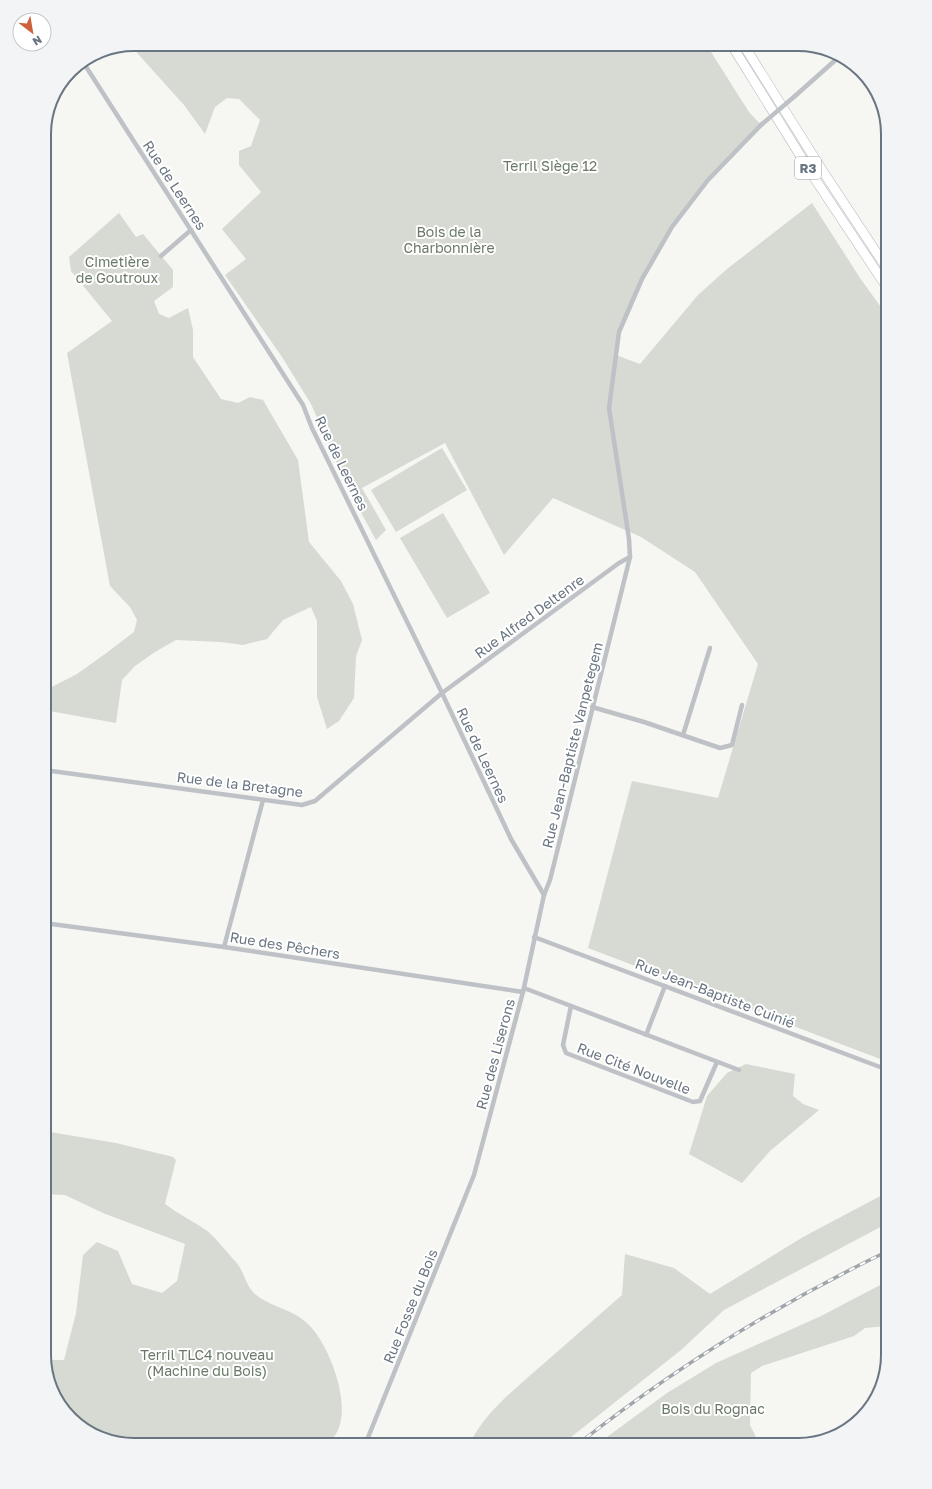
<svg xmlns="http://www.w3.org/2000/svg" width="932" height="1489" viewBox="0 0 932 1489" font-family="'Golos Text',sans-serif">
<rect width="100%" height="100%" fill="#f6f6f3"/>
<!-- green -->
<g fill="#d6dad3">
<path d="M134,44H706L749,112L761,125L708,180L672,227L642,279L619,332L616,355L640,364L698,295L727,269L812,203L860,278L888,317V1062L588,948L632,781L718,798L758,664L695,572L641,537L553,498L504,555L445,443L362,488L386,530L376,540L348,489L311,404L282,357L225,275L246,259L222,229L261,192L239,165V151L251,146L260,120L239,99L227,98L215,107L205,134L184,105L130,45Z"/>
<path d="M119,213L136,237L143,234L173,270V287L154,301L159,314L169,318L188,308L193,330V357L221,399L238,403L250,397L263,400L298,460L309,542L341,581L353,604L362,640L356,656L354,698L339,721L327,729L317,697V621L311,607L283,620L267,639L243,645L221,642L176,640L155,652L135,666L122,680L116,723L44,710V691L77,674L105,654L134,632L137,620L130,607L110,586L67,353L112,321L71,271L69,257Z"/>
<path d="M442,448L467,490L396,532L371,490Z"/>
<path d="M443,513L490,593L447,618L400,538Z"/>
<path d="M746,1064L795,1074L793,1096L803,1104L819,1110L770,1151L742,1183L689,1154L707,1096L727,1073Z"/>
<path d="M44,1131L116,1143L173,1157L176,1160L165,1204C178,1214 193,1221 206,1230C216,1238 226,1251 235,1261C244,1270 245,1285 255,1294C270,1307 293,1309 308,1324C329,1344 351,1402 338,1430C336,1435 331,1440 327,1445H128L84,1430L53,1395L45,1360H64L76,1313L83,1255L97,1242L118,1251L132,1284L162,1293L177,1281L185,1244L103,1213L65,1195L44,1194Z"/>
<path d="M888,1192V1223L724,1310L681,1350L561,1445H469C484,1413 515,1389 541,1366C568,1342 595,1319 622,1295L625,1254L674,1268L710,1294L803,1237Z"/>
<path d="M888,1281V1326L865,1328L854,1336L762,1366L751,1373L750,1425L760,1445H596L667,1393L716,1363L821,1316Z"/>
</g>
<g fill="none" stroke-linecap="round" stroke-linejoin="round">
<!-- motorway casing -->
<g stroke="#b2b5b8" stroke-width="10">
<g id="motorway">
<path d="M731,44L813,176L888,289"/>
<path d="M743,44L822,170L888,270"/>
</g>
</g>
<!-- minor -->
<g stroke="#bec1c5" stroke-width="4.5">
<path d="M83,62L303,405L312,428L442,693L511,839L544,895"/>
<path d="M795,96L840,56"/>
<path d="M161,256L191,230"/>
<path d="M592,707L644,722L720,748L732,745L742,705"/>
<path d="M683,735L710,648"/>
<path d="M44,770L302,805L315,801L442,693L619,563L630,557"/>
<path d="M44,923L224,947L523,992"/>
<path d="M534,937L888,1070"/>
<path d="M224,947L263,800"/>
<path d="M524,988L739,1070"/>
<path d="M571,1006L563,1045L566,1053L693,1102L700,1101L717,1062"/>
<path d="M646,1035L665,986"/>
<path d="M365,1445L474,1175L523,992L544,895L550,880L630,557L629,539L609,408L619,332L642,279L672,227L708,180L761,125"/>
</g>
<!-- motorway -->
<use href="#motorway" stroke="#fff" stroke-width="9"/>
<!-- rail casing -->
<g stroke="#a0a5aa" stroke-width="3.5">
<path id="rail" d="M577,1445C673,1369 778,1304 888,1251"/>
</g>
<!-- rail -->
<use href="#rail" stroke="#fff" stroke-width="2" stroke-dasharray="6" stroke-linecap="butt"/>
<!-- minor-bridge -->
<path stroke="#bec1c5" stroke-width="4.5" d="M761,125L795,96"/>
</g>
<g text-anchor="middle" dominant-baseline="central" stroke-width="4" stroke-linejoin="round" paint-order="stroke">
<!-- shield labels -->
<rect fill="#fff" stroke="#969ea7" stroke-width="1" x="795" y="157" width="26" height="22" rx="3"/>
<g font-size="13" font-weight="bold" fill="#697581">
<text x="808" y="168">R3</text>
</g>
<!-- park labels -->
<g font-size="14" fill="#6a7967" stroke="#fff">
<text x="550" y="165">Terril Siège 12</text>
<text x="449" y="231">Bois de la<tspan x="449" dy="16">Charbonnière</tspan></text>
<text x="117" y="261">Cimetière<tspan x="117" dy="16">de Goutroux</tspan></text>
<text x="207" y="1354">Terril TLC4 nouveau<tspan x="207" dy="16">(Machine du Bois)</tspan></text>
<text x="713" y="1408">Bois du Rognac</text>
</g>
<!-- street labels -->
<g font-size="14" fill="#697581" stroke="#fff">
<text transform="translate(175 185) rotate(57)">Rue de Leernes</text>
<text transform="translate(342 463) rotate(64)">Rue de Leernes</text>
<text transform="translate(529 616) rotate(-36)">Rue Alfred Deltenre</text>
<text transform="translate(572 745) rotate(-76)">Rue Jean-Baptiste Vanpetegem</text>
<text transform="translate(483 755) rotate(65)">Rue de Leernes</text>
<text transform="translate(240 784) rotate(7)">Rue de la Bretagne</text>
<text transform="translate(285 945) rotate(9)">Rue des Pêchers</text>
<text transform="translate(715 993) rotate(21)">Rue Jean-Baptiste Cuinié</text>
<text transform="translate(495 1054) rotate(-75)">Rue des Liserons</text>
<text transform="translate(634 1068) rotate(21)">Rue Cité Nouvelle</text>
<text transform="translate(410 1306) rotate(-68)">Rue Fosse du Bois</text>
</g>
</g>
<!-- crop -->
<path d="M0 0H932V1489H0ZM134 51H798A83 83 0 0 1 881 134V1355A83 83 0 0 1 798 1438H134A83 83 0 0 1 51 1355V134A83 83 0 0 1 134 51Z" fill="#f3f4f5" fill-rule="evenodd"/>
<path fill="none" stroke="#697581" stroke-width="2" d="M134 51H798A83 83 0 0 1 881 134V1355A83 83 0 0 1 798 1438H134A83 83 0 0 1 51 1355V134A83 83 0 0 1 134 51Z"/>
<!-- north arrow -->
<g transform="translate(32 32) rotate(149)"><circle r="19" fill="#ffffff" stroke="#c3c8cd"/>
<path d="M0-3L7 15L0 10L-7 15Z" fill="#ce613b"/>
<text y="-6" font-size="11" font-weight="bold" text-anchor="middle" fill="#697581">N</text>
</g>
</svg>
